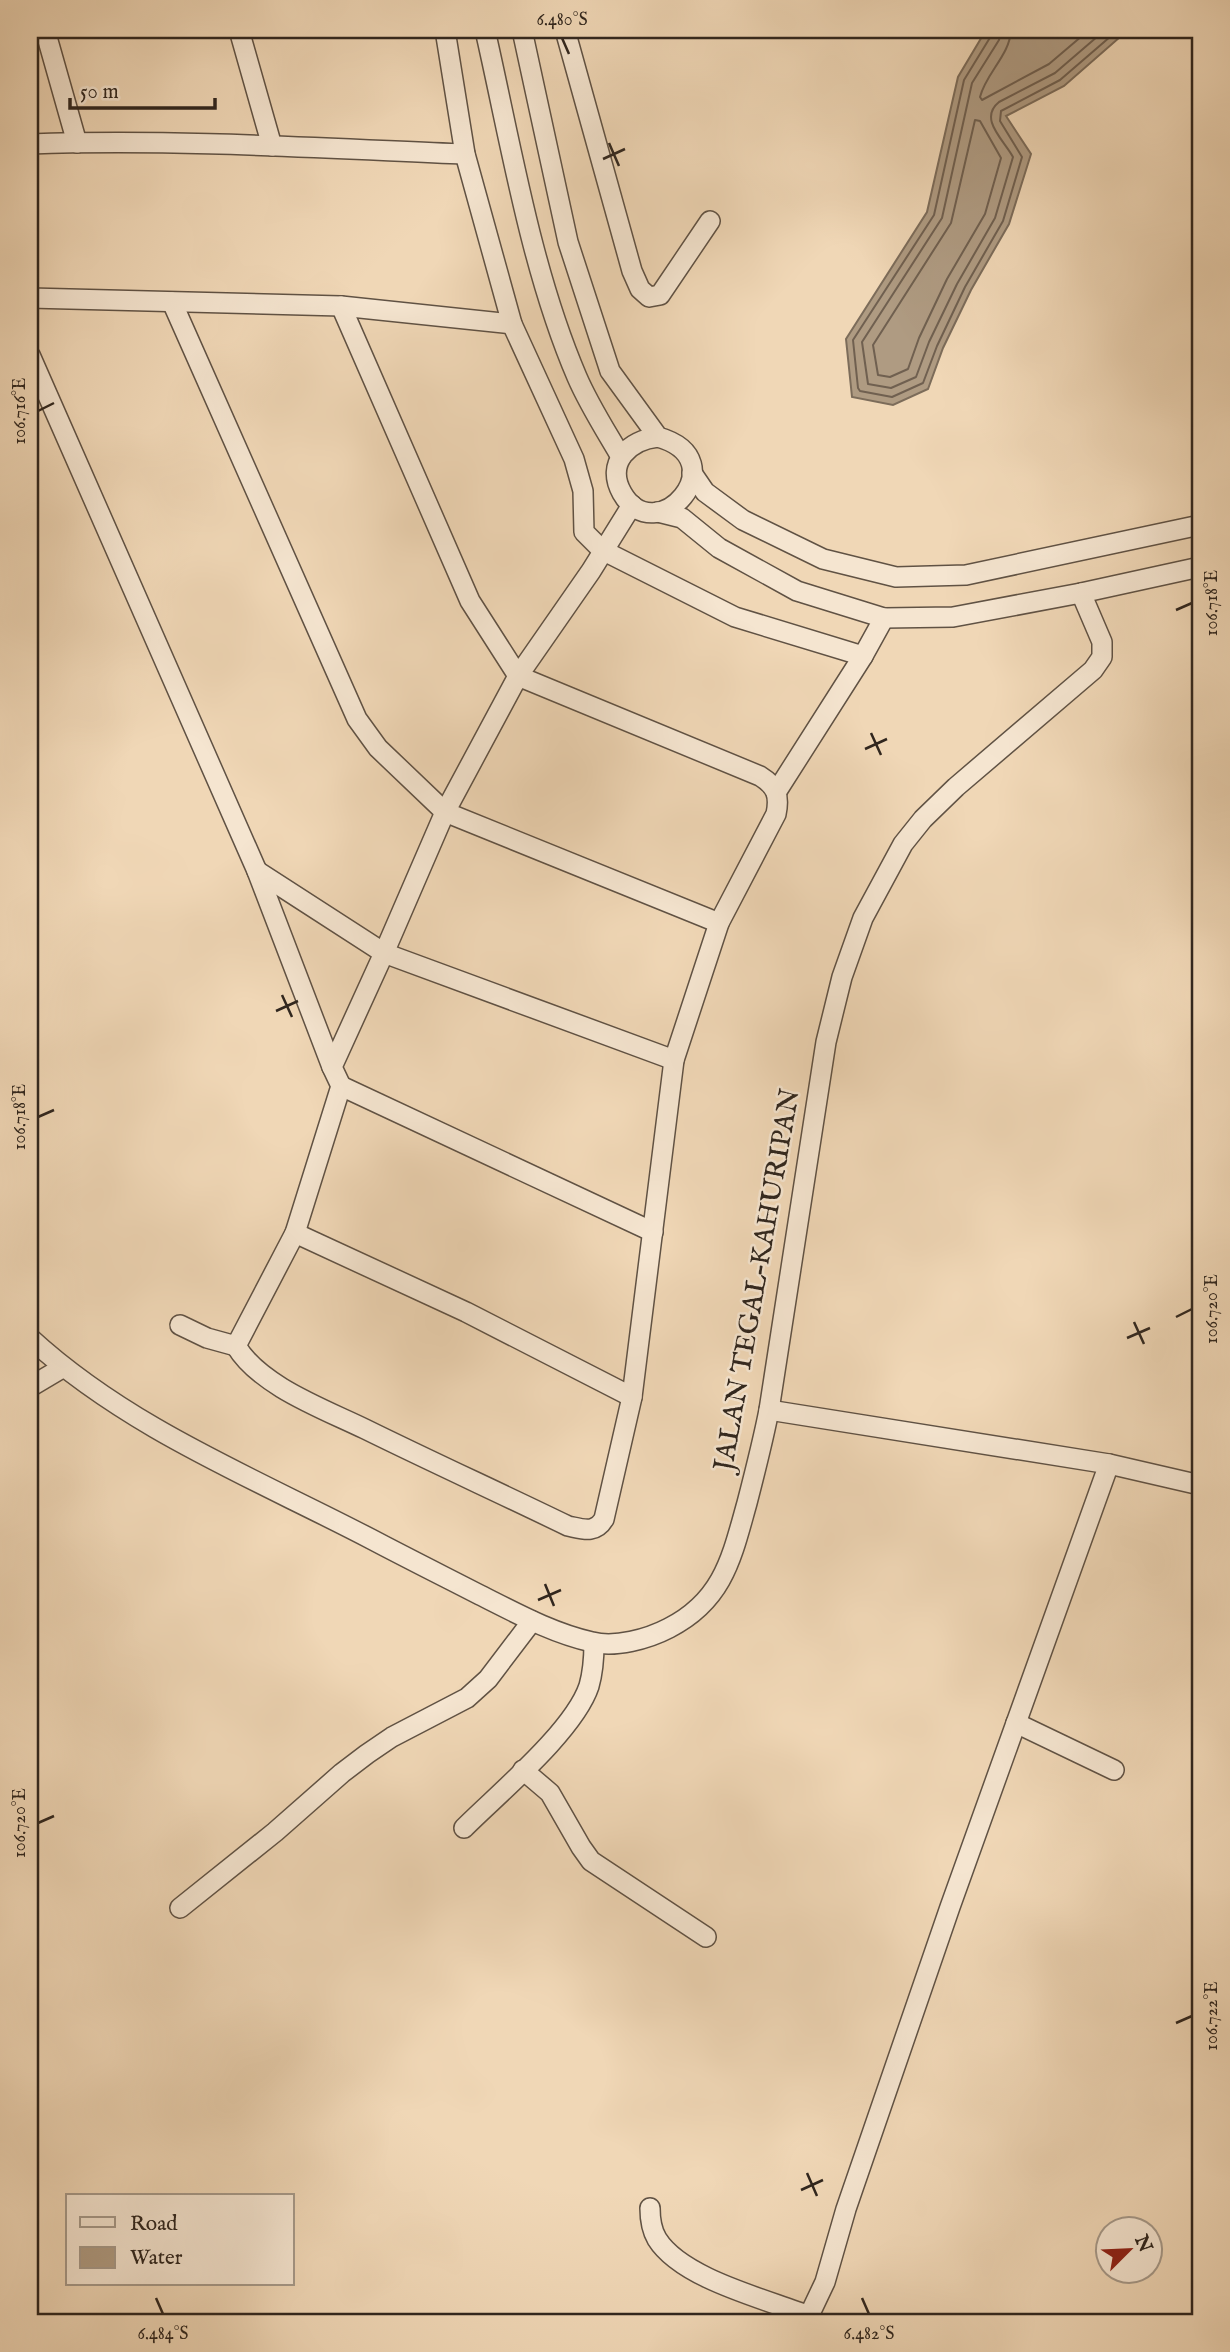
<svg xmlns="http://www.w3.org/2000/svg" width="1230" height="2352" viewBox="0 0 1230 2352" font-family="'IM FELL English',serif">
<rect width="100%" height="100%" fill="#f0d7b6"/>
<filter id="stains"><feTurbulence type="fractalNoise" baseFrequency=".00286" numOctaves="4"/><feColorMatrix values="0 0 0 0 .2 0 0 0 0 .09 0 0 0 0 .02 0 0 0 .5 -.17"/></filter>
<radialGradient id="worn" r=".72"><stop offset=".6" stop-color="#630" stop-opacity="0"/><stop offset="1" stop-color="#630" stop-opacity=".3"/></radialGradient>
<!-- water -->
<path fill="#af9b82" stroke="#7c6c5a" stroke-width="2" d="M986,30H1128L1064,86L1006,116L1031,154L1009,224L971,290L943,348L928,389L893,405L852,397L846,339L927,212L958,77Z"/>
<g fill="none" stroke-linecap="round" stroke-linejoin="round">
<!-- shore -->
<g stroke="#706050" stroke-width="2">
<path d="M992,30L991,36L964,80L934,215L853,340L858,388L860,391L892,397L923,383L937,346L965,287L1003,221L1022,157L1000,121L1001,111L1060,80L1118,30"/>
<path d="M1001,30L999,40L972,83L942,218L862,342L868,384L891,388L916,377L929,342L957,284L995,218L1013,157C1004,140 978,119 999,102L1055,73L1105,30"/>
<path d="M1011,30C1010,55 986,73 980,97L982,100L1049,64L1089,30"/>
<path d="M975,120L980,121L1001,158L985,214L947,279L919,338L908,369L890,377L878,375L873,345L951,223Z"/>
</g>
<!-- minor casing -->
<g stroke="#605244" stroke-width="22">
<g id="minor">
<path d="M45,30L77,143"/>
<path d="M239,30L272,146"/>
<path d="M445,30L465,154L512,324L574,459L583,491L584,532L602,550L735,617L863,656"/>
<path d="M485,30C511,144 531,270 577,377C589,405 606,431 621,457"/>
<path d="M522,30L568,242L610,371L658,437C739,460 656,553 622,493C605,463 629,440 658,437"/>
<path d="M565,30L632,271L640,289L649,297L660,295L710,221"/>
<path d="M30,144C174,139 320,148 465,154"/>
<path d="M30,298L341,306L512,324"/>
<path d="M172,302L357,719L378,748L445,812L719,923"/>
<path d="M341,306L470,601L518,676L760,776C776,786 780,795 776,814L719,923L674,1060L632,1397L604,1519C595,1534 583,1529 568,1526C500,1493 432,1462 365,1429C324,1409 260,1386 236,1346L295,1233L341,1086L332,1067L384,953L445,812L518,676L591,571L632,505"/>
<path d="M30,355L257,871L332,1067"/>
<path d="M692,473L705,492L743,520L823,559L896,577L966,575L1200,525"/>
<path d="M658,512L682,518L719,548L797,591L884,618L953,617L1081,593L1200,567"/>
<path d="M777,791L863,656L884,618"/>
<path d="M257,871L384,953L674,1060"/>
<path d="M341,1086L653,1232"/>
<path d="M295,1233L466,1312L632,1397"/>
<path d="M180,1325L207,1338L236,1346"/>
<path d="M30,1338C128,1428 254,1478 371,1539C407,1558 443,1576 480,1595C516,1613 552,1633 592,1642C615,1648 648,1639 669,1628C724,1600 732,1556 747,1503C755,1472 763,1441 769,1410L826,1042L842,977L863,918L903,844L923,819L956,787L1093,670L1102,657V642L1081,593"/>
<path d="M30,1387L62,1368"/>
<path d="M769,1410L1109,1464L1200,1485"/>
<path d="M1016,1723L1114,1770"/>
<path d="M523,1770L550,1793L581,1847L591,1861L706,1937"/>
<path d="M464,1828C499,1793 574,1731 589,1686C593,1672 594,1658 594,1643"/>
<path d="M180,1908L275,1832L342,1773L367,1754L392,1737L467,1698L488,1679L532,1621"/>
<path d="M650,2208C650,2219 651,2229 657,2239C682,2279 766,2299 809,2316"/>
<path d="M806,2322L825,2282L846,2209L950,1907L1109,1464"/>
</g>
</g>
<!-- minor -->
<use href="#minor" stroke="#f5e5d0" stroke-width="19"/>
</g>
<!-- ticks -->
<path fill="none" stroke="#30261e" stroke-width="2.5" d="M562,38L569,54M609,143L619,166M603,159L625,149M38,411L54,403M1176,610L1192,603M871,733L881,755M865,749L887,739M282,995L292,1017M276,1011L298,1001M38,1117L54,1110M1176,1317L1192,1309M1134,1322L1144,1344M1127,1338L1150,1328M545,1584L554,1606M538,1600L561,1590M38,1823L54,1816M1176,2023L1192,2016M807,2173L817,2196M801,2190L823,2180M156,2298L163,2314M862,2298L869,2314"/>
<g text-anchor="middle" dominant-baseline="central" stroke-width="5" stroke-linejoin="round" paint-order="stroke">
<!-- street labels -->
<g font-size="28" fill="#30261e" stroke="#f5e5d0">
<text transform="translate(758 1280) rotate(-80)">JALAN TEGAL–KAHURIPAN</text>
</g>
</g>
<!-- margin -->
<rect width="1230" height="2352" fill="none" stroke="#f0d7b6" stroke-width="77"/>
<!-- legend -->
<rect x="66" y="2194" width="228" height="91" fill="#f5e5d0" stroke="#a69989" stroke-width="2"/>
<rect x="80" y="2217" width="35" height="10" fill="#f5e5d0" stroke="#a69989" stroke-width="2"/>
<text x="130" y="2230" font-size="21" fill="#30261e">Road</text>
<rect x="80" y="2247" width="35" height="21" fill="#af9b82" stroke="#a69989" stroke-width="2"/>
<text x="130" y="2264" font-size="21" fill="#30261e">Water</text>
<!-- north arrow -->
<g transform="translate(1129 2250) rotate(66)"><circle r="33" fill="#f5e5d0" stroke="#a69989" stroke-width="2"/>
<path d="M0-5L12 26L0 18L-12 26Z" fill="#8f2418"/>
<text y="-10" font-size="19" font-weight="bold" text-anchor="middle" fill="#30261e">N</text>
</g>
<!-- scale -->
<path d="M70 98v10h145v-10" fill="none" stroke="#30261e" stroke-width="3.5"/>
<text x="80" y="98" font-size="21" fill="#30261e" stroke="#f5e5d0" stroke-width="5" paint-order="stroke">50 m</text>
<rect x="38" y="38" width="1154" height="2276" fill="none" stroke="#30261e" stroke-width="2.5"/>
<g font-size="18" text-anchor="middle" fill="#30261e">
<text x="562" y="25">6.480°S</text>
<text transform="translate(19 411) rotate(-90)" y="6">106.716°E</text>
<text transform="translate(1211 603) rotate(-90)" y="6">106.718°E</text>
<text transform="translate(19 1117) rotate(-90)" y="6">106.718°E</text>
<text transform="translate(1211 1309) rotate(-90)" y="6">106.720°E</text>
<text transform="translate(19 1823) rotate(-90)" y="6">106.720°E</text>
<text transform="translate(1211 2016) rotate(-90)" y="6">106.722°E</text>
<text x="163" y="2339">6.484°S</text>
<text x="869" y="2339">6.482°S</text>
</g>
<rect width="100%" height="100%" filter="url(#stains)"/>
<rect width="100%" height="100%" fill="url(#worn)"/>
</svg>
